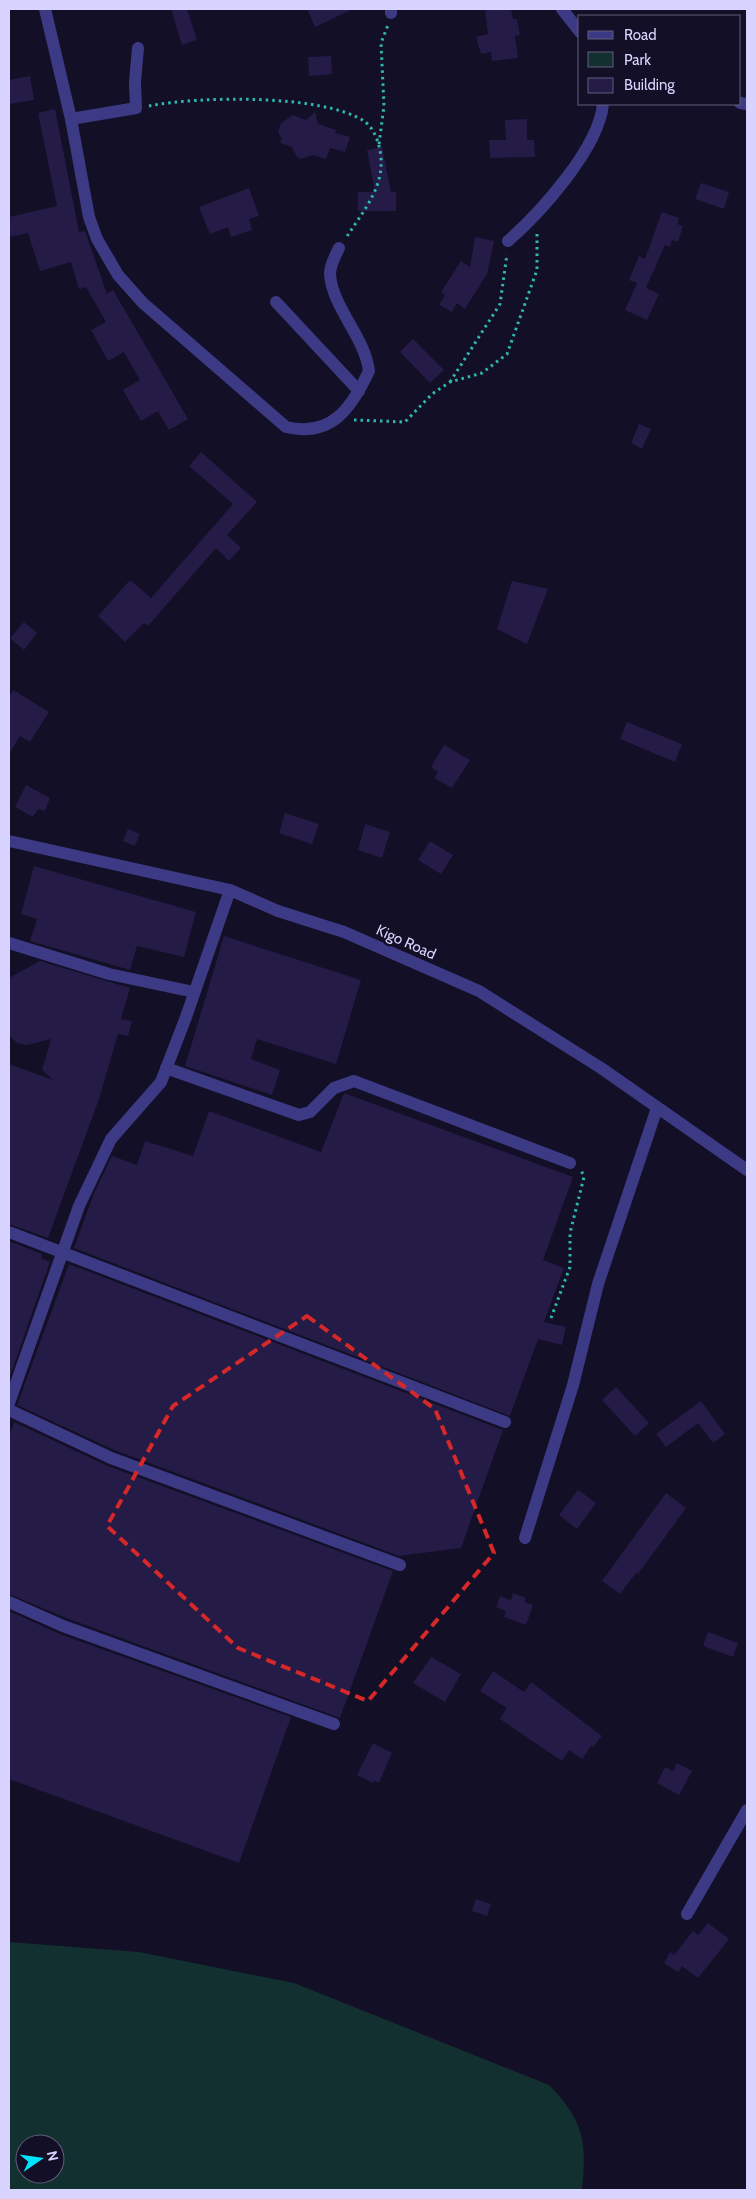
<svg xmlns="http://www.w3.org/2000/svg" width="756" height="2199" viewBox="0 0 756 2199" font-family="Cabin,sans-serif">
<rect width="100%" height="100%" fill="#130f26"/>
<!-- green -->
<path fill="#12302f" fill-rule="evenodd" d="M9,1942L139,1952L294,1983L549,2085C584,2121 587,2141 582,2190H9ZM25,2144H55V2174H25Z"/>
<!-- building -->
<g fill="#241b47">
<path d="M171,9H187L197,40L182,45Z"/>
<path d="M307,9H353L315,27Z"/>
<path d="M485,9H511L513,19H517L520,35L515,36L518,58L492,61L491,52L481,54L476,37L488,34Z"/>
<path d="M331,56L332,74L309,76L308,57Z"/>
<path d="M30,76L34,100L9,104V80Z"/>
<path d="M55,109L79,232L85,231L107,294L113,290L188,419L169,430L158,411L141,421L123,390L140,380L124,352L108,361L91,330L106,322L86,287L79,289L71,262L40,271L28,233L9,237V217L57,206L38,113Z"/>
<path d="M315,112L318,124L336,130L335,133L350,137L345,152L330,148L326,159L313,155L301,159L297,157L292,147L280,143L282,139L278,132L281,123L293,115L306,120Z"/>
<path d="M527,119V140H534L535,157L490,158L489,140H506L505,120Z"/>
<path d="M382,147L391,192H396V211H358V192H375L367,150Z"/>
<path d="M701,183L729,192L724,209L695,199Z"/>
<path d="M249,188L259,216L249,219L252,230L231,237L228,227L210,234L199,207Z"/>
<path d="M662,212L679,218L677,224L683,226L678,242L672,240L670,247L665,245L646,288L659,294L647,320L625,310L637,283L629,280L639,256L645,259Z"/>
<path d="M475,237L494,241L487,274L465,309L457,303L452,312L439,305L445,295L441,292L461,261L470,267Z"/>
<path d="M413,339L444,370L430,383L400,352Z"/>
<path d="M639,424L651,429L642,449L631,443Z"/>
<path d="M201,452L257,502L227,535L241,548L229,561L216,548L148,626L144,623L125,642L98,616L130,580L151,598L233,504L189,466Z"/>
<path d="M512,581L548,589L527,644L497,629Z"/>
<path d="M24,622L37,633L24,650L10,638Z"/>
<path d="M13,690L49,712L30,742L20,736L9,754V697Z"/>
<path d="M627,722L682,744L675,762L620,739Z"/>
<path d="M444,745L470,760L452,788L434,778L438,772L431,767Z"/>
<path d="M26,785L50,798L45,811L38,809L33,817L15,807Z"/>
<path d="M285,813L319,824L312,844L279,833Z"/>
<path d="M365,824L390,832L382,858L358,850Z"/>
<path d="M128,829L140,834L135,846L123,841Z"/>
<path d="M430,841L453,855L441,874L418,860Z"/>
<path d="M34,866L196,912L184,957L137,946L130,970L30,941L37,919L21,914Z"/>
<path d="M224,936L361,980L336,1064L257,1039L251,1059L280,1070L272,1095L185,1066Z"/>
<path d="M40,961L130,988L121,1019L132,1021L128,1036L118,1034L99,1099L48,1238L9,1224V1064L53,1080L42,1070L51,1039L27,1045L17,1043L10,1036L9,978Z"/>
<path d="M344,1093L573,1177L543,1260L564,1268L544,1322L566,1327L562,1345L538,1339L510,1416L74,1248L94,1193L112,1156L137,1165L145,1141L193,1156L209,1111L321,1152Z"/>
<path d="M9,1241L42,1254L41,1258L50,1262L9,1379Z"/>
<path d="M69,1264L503,1430L461,1548L399,1556L114,1450L17,1405Z"/>
<path d="M616,1387L649,1423L635,1436L602,1400Z"/>
<path d="M701,1401L725,1434L713,1443L698,1423L666,1447L656,1434Z"/>
<path d="M14,1422L108,1466L393,1571L340,1718L66,1618L9,1594V1437Z"/>
<path d="M578,1490L596,1503L577,1529L559,1515Z"/>
<path d="M666,1493L686,1508L638,1574L636,1573L620,1594L602,1581Z"/>
<path d="M513,1593L526,1598L524,1602L533,1605L526,1625L504,1617L506,1611L496,1607L500,1596L511,1600Z"/>
<path d="M9,1611L60,1634L291,1717L239,1863L9,1779Z"/>
<path d="M708,1632L738,1643L733,1657L703,1646Z"/>
<path d="M431,1657L461,1674L445,1702L413,1683Z"/>
<path d="M493,1671L524,1692L531,1682L602,1736L593,1747L591,1746L582,1759L569,1750L562,1761L500,1719L507,1708L480,1691Z"/>
<path d="M373,1743L392,1753L379,1783L374,1781L373,1783L357,1775Z"/>
<path d="M677,1763L692,1771L679,1795L657,1783L665,1767L673,1771Z"/>
<path d="M476,1899L491,1904L487,1916L472,1911Z"/>
<path d="M708,1923L729,1939L698,1978L682,1966L678,1972L664,1963L670,1952L674,1955L693,1931L698,1935Z"/>
</g>
<g fill="none" stroke-linecap="round" stroke-linejoin="round">
<!-- path -->
<g stroke="#2fb8b0" stroke-width="3" stroke-dasharray="2.5 4" stroke-linecap="butt">
<path d="M149,106C199,96 322,94 364,121C377,130 382,152 381,166C380,193 359,217 346,238"/>
<path d="M379,144L384,106L381,43L388,25"/>
<path d="M450,382L500,304L507,254"/>
<path d="M354,420L405,422L432,394L450,382L482,373L507,354L537,270V232"/>
<path d="M551,1318L570,1267V1233L584,1177L581,1170"/>
</g>
<!-- minor -->
<g stroke="#3d3a85" stroke-width="12">
<path d="M45,9L71,119"/>
<path d="M391,9V13"/>
<path d="M562,9L580,32"/>
<path d="M138,48L135,82L136,108L71,119L89,217L97,239L118,275L143,303L286,427C332,438 352,407 369,371C365,337 332,307 330,274C330,265 335,256 339,248"/>
<path d="M740,103L747,104"/>
<path d="M508,241C540,213 599,148 603,104"/>
<path d="M276,302L359,391"/>
<path d="M9,841L230,890L278,911L344,932L479,991L601,1068L747,1170"/>
<path d="M9,943L109,974L194,992"/>
<path d="M166,1068L299,1115L310,1112L334,1088L354,1081L570,1163"/>
<path d="M9,1232L505,1422"/>
<path d="M9,1403L79,1206L111,1139L161,1082L186,1017L230,890"/>
<path d="M9,1410L111,1458L400,1565"/>
<path d="M525,1538L573,1385L598,1284L657,1108"/>
<path d="M9,1602L63,1626L334,1724"/>
<path d="M687,1914L747,1810"/>
</g>
</g>
<!-- marked area -->
<path fill="none" stroke="#d62828" stroke-width="4" stroke-dasharray="10 6" stroke-linejoin="round" d="M307,1316L435,1409L494,1553L368,1701L238,1648L107,1526L173,1406Z"/>
<g text-anchor="middle" dominant-baseline="central" stroke-width="5" stroke-linejoin="round" paint-order="stroke">
<!-- street labels -->
<g font-size="15" fill="#d9d4ff" stroke="#130f26">
<text transform="translate(406 942) rotate(24)">Kigo Road</text>
</g>
</g>
<!-- border -->
<rect width="756" height="2199" fill="none" stroke="#d9d4ff" stroke-width="20"/>
<!-- legend -->
<rect x="578" y="15" width="162" height="90" fill="#130f26" stroke="#625e7d"/>
<rect x="588" y="31" width="25" height="8" fill="#3d3a85" stroke="#625e7d"/>
<text x="624" y="40" font-size="15" fill="#d9d4ff">Road</text>
<rect x="588" y="52" width="25" height="15" fill="#12302f" stroke="#625e7d"/>
<text x="624" y="65" font-size="15" fill="#d9d4ff">Park</text>
<rect x="588" y="78" width="25" height="15" fill="#241b47" stroke="#625e7d"/>
<text x="624" y="90" font-size="15" fill="#d9d4ff">Building</text>
<!-- north arrow -->
<g transform="translate(40 2159) rotate(77)"><circle r="24" fill="#130f26" stroke="#625e7d"/>
<path d="M0-4L9 19L0 12L-9 19Z" fill="#00e5ff"/>
<text y="-8" font-size="14" font-weight="bold" text-anchor="middle" fill="#d9d4ff">N</text>
</g>
</svg>
